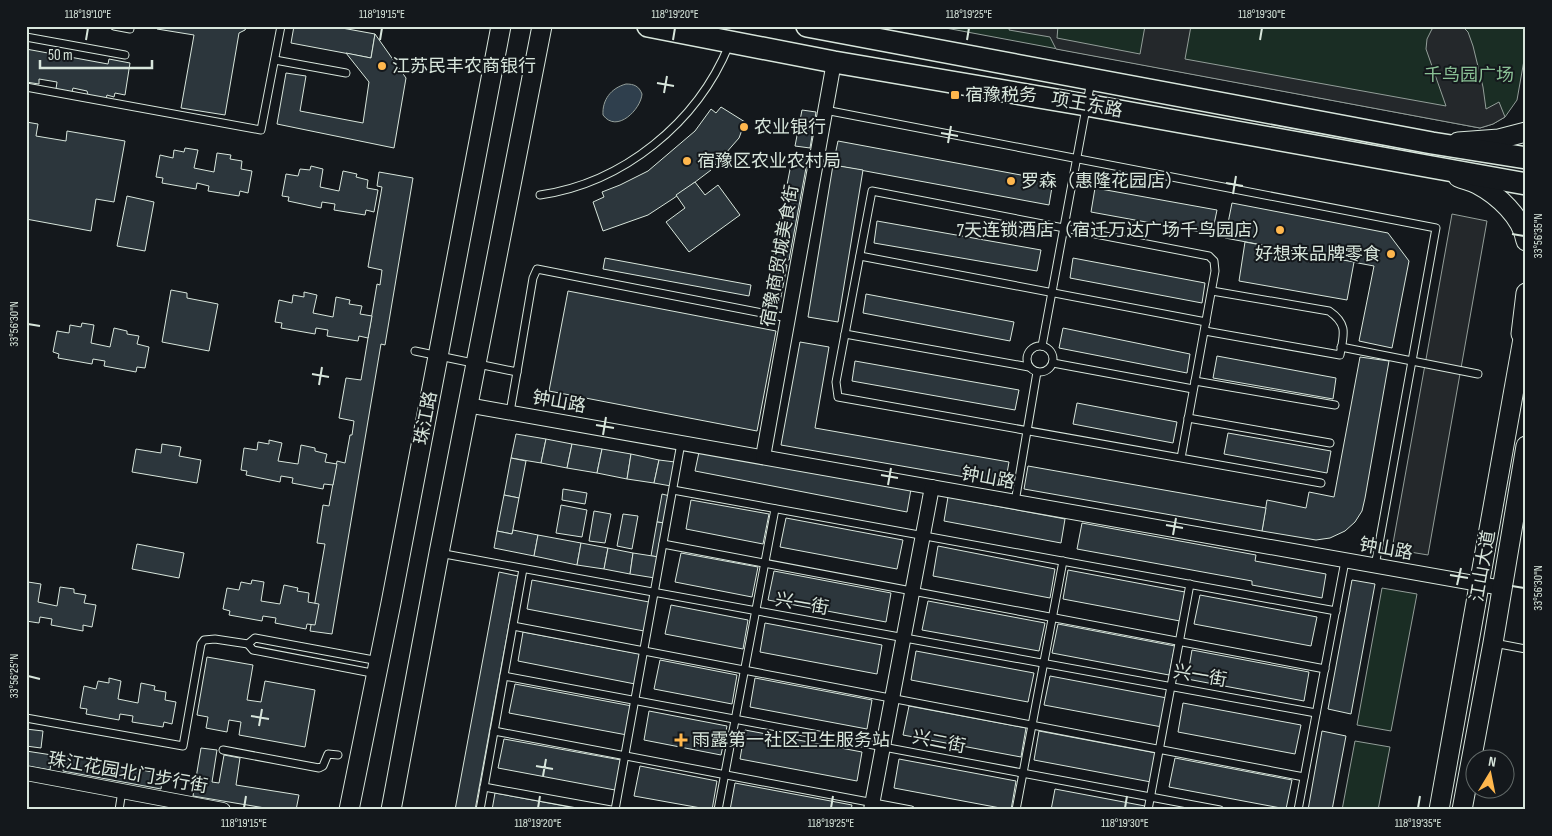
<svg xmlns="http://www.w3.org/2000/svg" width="1552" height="836" viewBox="0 0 1552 836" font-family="'Sofia Sans Condensed','Noto Sans SC',sans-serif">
<rect width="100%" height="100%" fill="#14181c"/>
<!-- green -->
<g fill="#1a2d24" stroke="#939e99">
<path d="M935,26H1526V49L1517,100L1505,117L1493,124L1480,128Z"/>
<path d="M1382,588L1417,594L1391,731L1357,725Z"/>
<path d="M1355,741L1390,747L1378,810H1342Z"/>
</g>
<!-- parking -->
<g fill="#24282b" stroke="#939e99">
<path d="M1010,26H1058L1057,38L1140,54L1145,26H1191L1185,59L1446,106L1426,49L1427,39L1432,29L1437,26H1462L1468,32L1473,46L1483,87L1486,109L1499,102L1505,117L1493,124L1480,128L1056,49L1050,37L1009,30Z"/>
<path d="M1452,214L1487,221L1428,555L1392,549Z"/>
</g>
<!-- water -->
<path fill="#2f3f4d" stroke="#939e99" d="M626,84C634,84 639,86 642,94C641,109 617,134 603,115C602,100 611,88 626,84Z"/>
<!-- building -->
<g fill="#2c363c" stroke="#d8e6dc">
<path d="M158,26H247L245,30L239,33L225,115L181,108L194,35L157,29Z"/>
<path d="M294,26H331L375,34L371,58L291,43Z"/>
<path d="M375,34L406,78L394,148L277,124L286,73L306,76L300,111L363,123L369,82L346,53L371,58Z"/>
<path d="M26,49L108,64L109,59L130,63L125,95L115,93L114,97L107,95L106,99L88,95L87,91L73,88L72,92L56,89L57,82L39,79V84L26,82Z"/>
<path d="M721,107L745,122L739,138L711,170L674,198L648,215L603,231L593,202L604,197L602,192L620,185L648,171L695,131L711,109L716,113Z"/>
<path d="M802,110L816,112L810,148L795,146Z"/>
<path d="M26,122L38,124L36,136L66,141L67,131L125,141L114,202L96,199L91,231L26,219Z"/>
<path d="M838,141L1053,181L1049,205L833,165Z"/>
<path d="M185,148L198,150L194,168L214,172L217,153L231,155L230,159L242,161L241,169L252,171L248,193L240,191L239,196L208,191L209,186L197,183L196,189L162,183L163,178L156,177L160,155L173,158L174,150L184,152Z"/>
<path d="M793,154L808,157L789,260L773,257Z"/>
<path d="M833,165L863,170L838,322L808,317Z"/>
<path d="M311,166L323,169L320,187L339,191L343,171L357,174L356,177L368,180L367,188L378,190L374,212L366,210L365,215L334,210L335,204L322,202L321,208L288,201L289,197L282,196L286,174L298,176L300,169L310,170Z"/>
<path d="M379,172L413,178L385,345L381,344L332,634L310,631L325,544L317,543L323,505L329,506L337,461L345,463L350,435H352L354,421L339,418L346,378L361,380L377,284L380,285L382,270L368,267L382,187L377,186Z"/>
<path d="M695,182L705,195L718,185L740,215L689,252L666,222L685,208L676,195Z"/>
<path d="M1095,188L1217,210L1212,234L1091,212Z"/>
<path d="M127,196L154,202L145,251L117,246Z"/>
<path d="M1232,203L1388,233L1409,261L1392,348L1359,341L1374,266L1225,238Z"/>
<path d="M877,221L1041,250L1037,271L874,243Z"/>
<path d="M1245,242L1354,262L1347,300L1239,281Z"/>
<path d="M605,258L751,285L749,296L603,269Z"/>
<path d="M1073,258L1205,283L1202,303L1070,278Z"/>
<path d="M773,263L787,265L780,302L767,300Z"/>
<path d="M171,290L187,293V298L218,304L209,351L162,342Z"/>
<path d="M568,291L776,331L757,431L549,391Z"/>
<path d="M304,292L317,295L313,313L333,317L336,297L350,300L349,304L362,306L360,314L372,316L368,338L359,336L358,341L327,336L328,330L316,328L315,334L281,328L282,323L275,322L279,300L292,303L293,295L304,297Z"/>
<path d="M866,294L1014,322L1010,341L863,313Z"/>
<path d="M82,323L94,325L91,343L110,347L114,328L127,331V334L139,336L137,344L149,347L145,368L137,367L136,372L104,366L105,361L93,359L92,364L58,358L59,354L53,352L57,331L69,333L70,325L81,327Z"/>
<path d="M1063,328L1190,354L1187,373L1059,348Z"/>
<path d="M800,342L829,347L815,428L1009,462L1005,484L781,445Z"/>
<path d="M1217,356L1336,378L1333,399L1213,378Z"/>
<path d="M1360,357L1389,361L1365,498L1362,511L1355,522L1345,531L1330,538L1316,540L1262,531L1267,500L1306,508L1309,492L1334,497Z"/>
<path d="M855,361L1019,390L1015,410L852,381Z"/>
<path d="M1077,403L1177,422L1173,443L1073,424Z"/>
<path d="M1228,433L1331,451L1327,473L1224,454Z"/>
<path d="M516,434L546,439L541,463L511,458Z"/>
<path d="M546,439L572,444L567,468L541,463Z"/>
<path d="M269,440L282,443L278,461L298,464L301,445L315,448V451L327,454L325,462L337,464L333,485L324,484L323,489L292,483L293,478L281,476L280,482L246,475L247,471L241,470L244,448L257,450L258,442L269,444Z"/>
<path d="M162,444L181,447L179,456L201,460L197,483L132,472L136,449L161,453Z"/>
<path d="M572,444L602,449L597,473L567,468Z"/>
<path d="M602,449L631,454L627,479L597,473Z"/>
<path d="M699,452L911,489L907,512L695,471Z"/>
<path d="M631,454L659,460L654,483L627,479Z"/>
<path d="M511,458L526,461L519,498L504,495Z"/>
<path d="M659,460L675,462L671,486L654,483Z"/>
<path d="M1028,466L1266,508L1262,531L1024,489Z"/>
<path d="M563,489L587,493L585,504L562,500Z"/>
<path d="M662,494L670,496L665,523L657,522Z"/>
<path d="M504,495L519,498L512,534L497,531Z"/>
<path d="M948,497L1065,519L1061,543L944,521Z"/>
<path d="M691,500L769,514L763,544L686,529Z"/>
<path d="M561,505L587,510L582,537L556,533Z"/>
<path d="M594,511L611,514L605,543L589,541Z"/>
<path d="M623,514L638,516L632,549L617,546Z"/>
<path d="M786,518L903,540L897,569L780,547Z"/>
<path d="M657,522L665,523L659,557L651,556Z"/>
<path d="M1082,523L1256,555L1255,561L1326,574L1322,598L1252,585V581L1077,549Z"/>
<path d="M513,530L538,535L534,556L494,548L497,531L512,534Z"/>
<path d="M538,535L581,543L577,565L534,556Z"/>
<path d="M581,543L608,548L604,569L577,565Z"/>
<path d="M137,544L184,553L179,578L132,569Z"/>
<path d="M938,546L1055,569L1050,598L933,576Z"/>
<path d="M608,548L633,553L630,574L604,569Z"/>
<path d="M633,553L659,557L655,578L630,574Z"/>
<path d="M681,553L758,567L752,597L675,582Z"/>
<path d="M1068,570L1185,592L1180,621L1063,599Z"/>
<path d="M774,571L891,593L886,622L768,600Z"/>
<path d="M499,572L518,576L475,810H455Z"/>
<path d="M252,580L264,582L261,601L280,604L284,585L298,588L297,591L309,593L308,602L319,604L315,625L307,624L306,629L275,623L276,618L263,616L262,621L229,615L230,611L223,609L227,588L239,590L241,582L251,584Z"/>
<path d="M532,580L649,602L644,631L527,609Z"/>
<path d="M1352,580L1375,584L1351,714L1328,709Z"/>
<path d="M28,582L41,584L38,602L57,606L60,587L74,589V593L86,595L84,603L96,605L92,627L83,625V631L51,625L52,619L40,617L39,623L26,621V585L28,586Z"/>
<path d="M1200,595L1317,617L1311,646L1194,624Z"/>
<path d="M928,601L1045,623L1039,651L922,630Z"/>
<path d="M671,605L748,620L743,649L665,634Z"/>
<path d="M765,623L882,645L877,674L760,652Z"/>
<path d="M1058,624L1175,646L1169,675L1052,653Z"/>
<path d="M523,632L640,654L635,684L518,661Z"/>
<path d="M1192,650L1309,672L1304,701L1187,679Z"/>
<path d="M916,651L1034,673L1028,702L911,680Z"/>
<path d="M207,657L253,665L247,700L261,702L265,681L315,690L305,747L239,735L241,722L229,720L227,732L206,728L208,717L197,715Z"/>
<path d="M660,660L737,675L732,704L654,689Z"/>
<path d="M1050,676L1167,698L1162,727L1044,705Z"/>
<path d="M109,678L121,681L118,699L138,703L141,683L155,686L154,690L166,692L165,700L176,702L172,724L164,722L163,727L132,722L133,716L120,714L119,720L86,714L87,709L80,708L84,686L96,689L98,681L109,683Z"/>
<path d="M755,678L872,700L867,729L750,707Z"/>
<path d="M515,684L632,706L627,735L509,713Z"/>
<path d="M1183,703L1301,725L1295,754L1178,732Z"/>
<path d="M909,706L1026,728L1021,757L903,735Z"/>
<path d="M649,711L727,726L721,755L644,740Z"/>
<path d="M26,729L43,731L41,748L26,746Z"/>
<path d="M745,730L862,752L857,781L740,759Z"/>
<path d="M1039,731L1156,753L1151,782L1034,760Z"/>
<path d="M1322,731L1346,736L1332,810H1308Z"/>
<path d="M504,739L621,760L615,790L498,768Z"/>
<path d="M201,748L217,750L212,782L219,783L224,755L240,758L236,785L299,795L296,810H277L193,796Z"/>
<path d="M26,751L52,755L50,770L26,766Z"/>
<path d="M66,756L163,774L161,789L63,771Z"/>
<path d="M1175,758L1292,780L1286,809L1169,787Z"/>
<path d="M899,759L1016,781L1011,810L894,788Z"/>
<path d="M640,766L717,781L712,810L634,796Z"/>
<path d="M735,783L852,805L851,810H730Z"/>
<path d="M1055,789L1145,806L1144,810H1051Z"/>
<path d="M495,793L586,810H492Z"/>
</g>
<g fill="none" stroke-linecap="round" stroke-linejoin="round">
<!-- lane casing -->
<g stroke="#d8e6dc" stroke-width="9">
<g id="lane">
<path d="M114,26L130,29"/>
<path d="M26,37L125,55"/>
<path d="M275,60L346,73"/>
<path d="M26,87L261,130L281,26"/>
<path d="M825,110L1436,228L1375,566"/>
<path d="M540,195C623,183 697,123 729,45"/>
<path d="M860,256L1206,322"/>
<path d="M1205,331L1340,355C1344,334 1348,324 1329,311L1212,291"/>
<path d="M845,334L1029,367"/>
<circle cx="1040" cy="359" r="13"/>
<path d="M1042,346L1091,81"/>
<path d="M1341,347L1478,374"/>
<path d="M415,351L517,372L533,278L537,269L788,318"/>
<path d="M1053,363L1193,389"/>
<path d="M1195,381L1335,405"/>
<path d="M510,412L517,372"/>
<path d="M1188,418L1330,443"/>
<path d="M1181,458L1215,271L1214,261L1209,256L872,191L836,382L838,397L1321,483"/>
<path d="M673,490L1336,611"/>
<path d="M1015,502L1037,372"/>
<path d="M663,544L1325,669"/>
<path d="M439,553L1316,713"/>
<path d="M513,626L1304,777"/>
<path d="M1494,643L1526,649"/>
<path d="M377,674L253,650L248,644L255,638L379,661"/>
<path d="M504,676L1220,810"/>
<path d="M26,718L183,746L201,644L204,640L215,639L248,644"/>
<path d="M494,731L911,810"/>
<path d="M223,750L319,768L323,766L328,754L338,755"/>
<path d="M484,787L611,810"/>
<path d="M119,810L122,791"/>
<path d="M480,810L523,569"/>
<path d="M615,810L681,443"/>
<path d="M718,810L775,509"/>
<path d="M1016,810L1063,561"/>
<path d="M1148,810L1190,584"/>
<path d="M1298,810L1345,561"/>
</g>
</g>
<!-- street casing -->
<g stroke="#d8e6dc" stroke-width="16">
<g id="street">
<path d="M467,405L1502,588"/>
<path d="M763,457L834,62"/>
<path d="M26,773L223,810"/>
<path d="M871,810L932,487"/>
</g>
</g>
<!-- secondary casing -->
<g stroke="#d8e6dc" stroke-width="21">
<g id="secondary">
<path d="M1458,142L1499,139L1526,132"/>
<path d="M1458,177C1465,180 1471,181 1477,184C1498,195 1522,217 1526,241"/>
<path d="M1521,334L1526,293"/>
<path d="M349,810L391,603L501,26"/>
<path d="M391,810L439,553L542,26"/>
<path d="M1439,810L1526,322"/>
<path d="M1462,810L1493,643L1526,446"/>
</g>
</g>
<!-- primary casing -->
<g stroke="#d8e6dc" stroke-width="24">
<g id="primary">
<path d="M648,26L834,62L1086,105L1526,184"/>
<path d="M807,26L1432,143L1526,158"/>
</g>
</g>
<!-- lane -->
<use href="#lane" stroke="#14181c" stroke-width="7"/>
<!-- street -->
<use href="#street" stroke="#14181c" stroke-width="14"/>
<!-- secondary -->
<use href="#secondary" stroke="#14181c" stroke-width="19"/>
<!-- primary -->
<use href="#primary" stroke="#14181c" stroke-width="21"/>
</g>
<!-- ticks -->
<path fill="none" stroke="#d8e6dc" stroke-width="2" d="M86,40L88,28M380,40L382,28M673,40L675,28M967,40L969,28M1260,40L1262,28M657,83L674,86M664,93L667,76M941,133L958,136M948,143L951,126M1226,183L1243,186M1233,194L1236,176M1512,234L1524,236M28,324L40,326M312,374L329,377M319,385L322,367M596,425L614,428M603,435L606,417M881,475L898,478M888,485L891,468M1166,525L1183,528M1173,535L1176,518M1450,575L1468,578M1457,585L1461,568M1512,586L1524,588M28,676L40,679M251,716L269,719M259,726L262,709M536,766L553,769M543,776L546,759M244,808L246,796M538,808L540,796M831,808L833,796M1125,808L1127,796M1418,808L1420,796"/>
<!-- markers -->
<g fill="#ffb74d" stroke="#14181c" stroke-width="2">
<circle cx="382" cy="66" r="5"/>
<rect x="950" y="90" width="10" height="10" rx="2.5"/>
<circle cx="744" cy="127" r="5"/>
<circle cx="687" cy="161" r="5"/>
<circle cx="1011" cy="181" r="5"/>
<circle cx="1280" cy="230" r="5"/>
<circle cx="1391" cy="254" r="5"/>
<path d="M678.5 732.5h5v5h5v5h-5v5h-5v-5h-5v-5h5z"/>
</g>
<g text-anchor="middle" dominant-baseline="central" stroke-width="4" stroke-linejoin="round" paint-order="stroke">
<!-- poi labels -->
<g font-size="18" fill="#d8e6dc" stroke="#14181c" text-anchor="start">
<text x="392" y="66">江苏民丰农商银行</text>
<text x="965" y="95">宿豫税务</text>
<text x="754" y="127">农业银行</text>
<text x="697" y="161">宿豫区农业农村局</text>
<text x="1021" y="181">罗森（惠隆花园店）</text>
<text x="1270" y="230" text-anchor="end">7天连锁酒店（宿迁万达广场千鸟园店）</text>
<text x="1381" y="254" text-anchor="end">好想来品牌零食</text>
<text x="692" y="740">雨露第一社区卫生服务站</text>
</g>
<!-- park labels -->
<g font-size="18" fill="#8ac095" stroke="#14181c">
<text x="1469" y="75">千鸟园广场</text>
</g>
<!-- street labels -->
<g font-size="18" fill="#d8e6dc" stroke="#14181c">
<text transform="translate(1087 105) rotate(10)">项王东路</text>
<text transform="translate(780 256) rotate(-80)">宿豫商贸城美食街</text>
<text transform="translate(559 402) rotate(10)">钟山路</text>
<text transform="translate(426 418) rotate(-79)">珠江路</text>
<text transform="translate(988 478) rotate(10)">钟山路</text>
<text transform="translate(1386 549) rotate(10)">钟山路</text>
<text transform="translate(1483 566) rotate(-80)">江山大道</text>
<text transform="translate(802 604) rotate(10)">兴一街</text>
<text transform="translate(1200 676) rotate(10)">兴一街</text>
<text transform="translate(939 742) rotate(11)">兴二街</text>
<text transform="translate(128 773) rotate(10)">珠江花园北门步行街</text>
</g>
</g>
<!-- border -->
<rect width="1552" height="836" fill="none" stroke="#14181c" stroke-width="55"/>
<!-- north arrow -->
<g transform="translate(1490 774) rotate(10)"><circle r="24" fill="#14181c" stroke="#626a69"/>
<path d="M0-4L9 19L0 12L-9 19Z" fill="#ffb74d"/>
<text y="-8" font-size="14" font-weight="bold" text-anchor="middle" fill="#d8e6dc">N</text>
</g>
<!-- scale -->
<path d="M40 60v8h112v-8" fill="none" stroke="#d8e6dc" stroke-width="2.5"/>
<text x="48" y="60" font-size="15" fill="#d8e6dc" stroke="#14181c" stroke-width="4" paint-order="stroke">50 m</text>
<rect x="28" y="28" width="1496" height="780" fill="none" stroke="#d8e6dc" stroke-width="2"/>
<g font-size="12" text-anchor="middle" fill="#d8e6dc">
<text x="88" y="18">118°19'10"E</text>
<text x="382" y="18">118°19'15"E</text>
<text x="675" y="18">118°19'20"E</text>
<text x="969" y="18">118°19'25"E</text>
<text x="1262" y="18">118°19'30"E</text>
<text transform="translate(1538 236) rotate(-90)" y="4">33°56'35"N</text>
<text transform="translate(14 324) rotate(-90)" y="4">33°56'30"N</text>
<text transform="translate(1538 588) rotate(-90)" y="4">33°56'30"N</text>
<text transform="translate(14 676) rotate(-90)" y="4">33°56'25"N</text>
<text x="244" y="827">118°19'15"E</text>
<text x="538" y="827">118°19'20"E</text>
<text x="831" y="827">118°19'25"E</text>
<text x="1125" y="827">118°19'30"E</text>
<text x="1418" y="827">118°19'35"E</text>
</g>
</svg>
